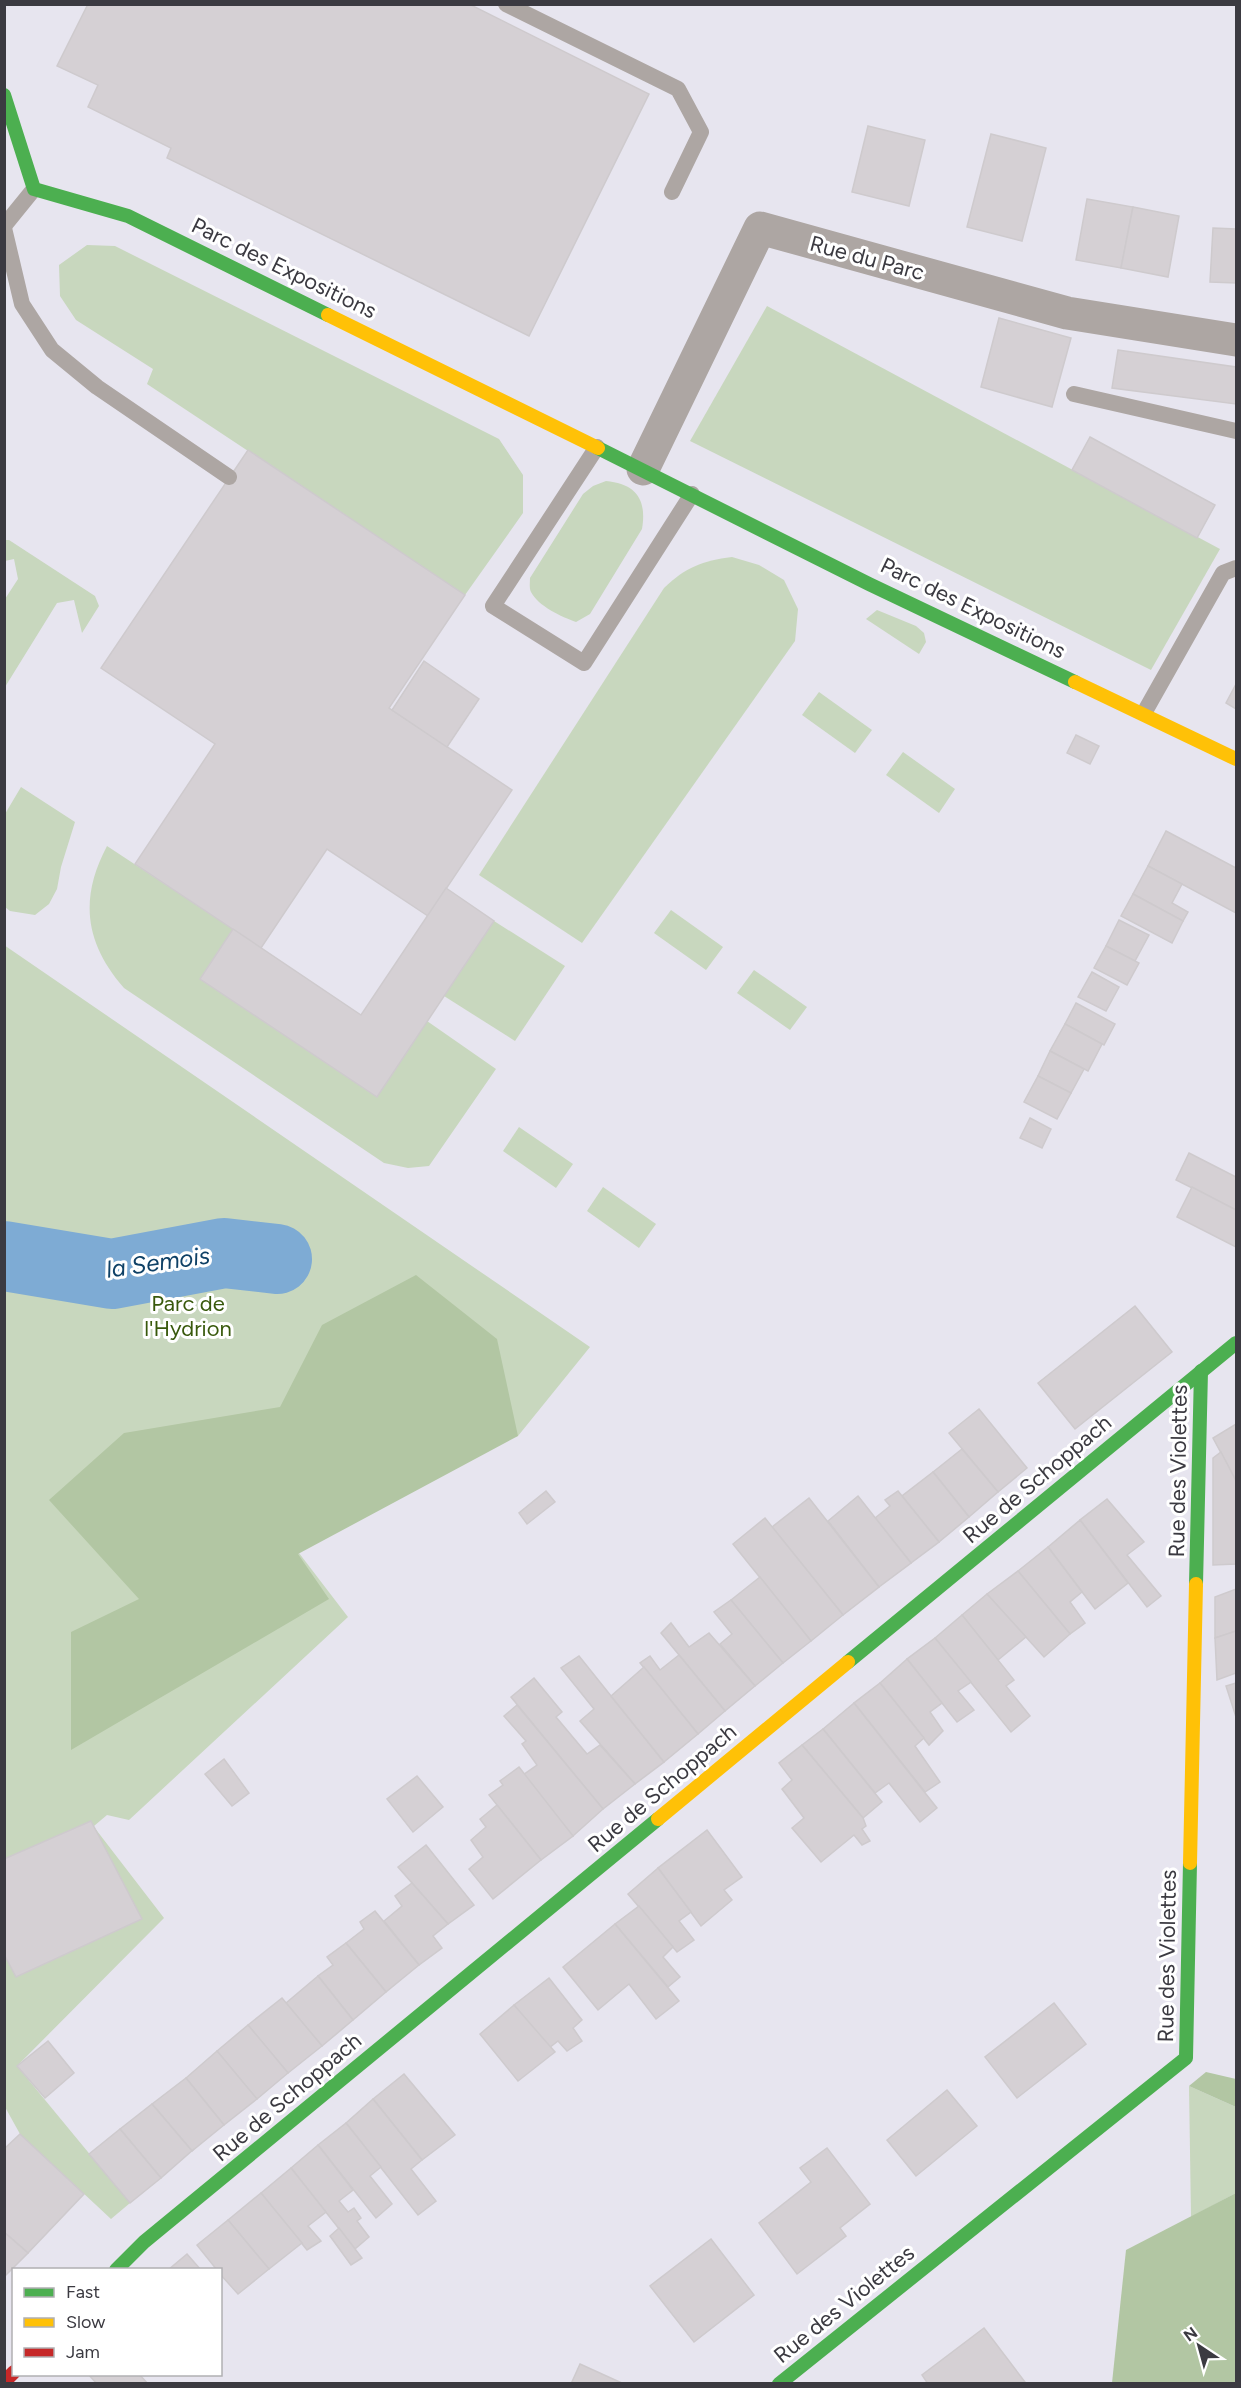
<svg xmlns="http://www.w3.org/2000/svg" width="1241" height="2388" viewBox="0 0 1241 2388" font-family="Figtree,sans-serif">
<rect width="100%" height="100%" fill="#e7e5ef"/>
<!-- green -->
<g fill="#c8d7be">
<path d="M87,245L115,246L499,439L523,475V513L465,595L147,384L153,369L76,320L60,296L59,265Z"/>
<path d="M767,306L1220,549L1151,670L690,441Z"/>
<path d="M606,481C636,484 647,499 642,529L590,614L576,622C562,617 538,606 531,592C529,588 530,582 530,578L583,494L593,486Z"/>
<path d="M5,540H9L95,596L99,606L82,633L74,600L57,603L5,687V599L18,579L14,559L5,561Z"/>
<path d="M732,557L759,565L784,580L798,609L795,641L582,943L479,875L664,588C686,567 702,561 732,557Z"/>
<path d="M877,610L916,626L924,633L926,642L919,654L866,619Z"/>
<path d="M819,692L872,730L855,753L802,715Z"/>
<path d="M903,752L955,789L939,813L886,775Z"/>
<path d="M21,787L75,822L61,867L57,889L49,904L35,915L10,911L5,907V814Z"/>
<path d="M107,846L233,929L200,979L376,1096L427,1021L496,1069L429,1166L408,1168L384,1163L124,988C85,943 79,899 107,846Z"/>
<path d="M671,910L723,947L706,970L654,933Z"/>
<path d="M494,921L565,966L515,1041L444,996Z"/>
<path d="M4,945L590,1347L518,1436L250,1489L348,1617L129,1820L107,1815L94,1826L91,1821L5,1859Z"/>
<path d="M754,970L807,1007L790,1030L737,993Z"/>
<path d="M519,1127L573,1164L556,1188L503,1151Z"/>
<path d="M603,1187L656,1224L639,1248L587,1211Z"/>
<path d="M94,1827L164,1918L17,2066L130,2203L111,2219L20,2134L5,2107L4,1954L16,1977L141,1919Z"/>
<path d="M1189,2086L1236,2107V2193L1191,2217Z"/>
</g>
<!-- forest -->
<g fill="#b2c6a3">
<path d="M416,1275L497,1339L518,1436L298,1554L329,1599L71,1750V1632L139,1599L49,1500L124,1433L280,1407L322,1325Z"/>
<path d="M1206,2072L1236,2079V2107L1189,2086Z"/>
<path d="M1236,2193V2383H1112L1126,2250Z"/>
</g>
<g fill="none" stroke-linecap="round" stroke-linejoin="round">
<!-- river -->
<path stroke="#7eabd4" stroke-width="70" d="M4,1256L112,1274L224,1253L277,1259"/>
</g>
<!-- building -->
<g fill="#d5d0d4" stroke="#cecacd" stroke-width="1.5">
<path d="M88,4H469L649,94L529,336L167,158L171,148L88,107L98,85L57,66Z"/>
<path d="M868,126L925,140L909,206L852,192Z"/>
<path d="M991,134L1046,148L1022,241L967,227Z"/>
<path d="M1087,199L1133,207L1121,268L1076,260Z"/>
<path d="M1133,207L1179,216L1168,277L1121,268Z"/>
<path d="M1213,228L1236,229V283L1210,282Z"/>
<path d="M999,318L1071,338L1052,407L981,387Z"/>
<path d="M1118,350L1236,367V404L1112,388Z"/>
<path d="M1090,437L1215,505L1197,538L1072,470Z"/>
<path d="M248,450L465,595L389,708L512,790L428,916L327,849L261,948L135,864L215,744L101,668Z"/>
<path d="M424,661L479,699L447,747L392,710Z"/>
<path d="M1236,684V709L1226,703Z"/>
<path d="M1076,735L1099,746L1090,764L1067,753Z"/>
<path d="M1166,831L1236,868V913L1148,866Z"/>
<path d="M1148,866L1182,884L1172,903L1188,912L1183,921L1133,894Z"/>
<path d="M446,888L494,921L377,1097L200,979L233,929L361,1015Z"/>
<path d="M1133,894L1183,921L1172,943L1121,916Z"/>
<path d="M1119,920L1149,935L1135,961L1106,946Z"/>
<path d="M1106,946L1139,963L1127,985L1094,968Z"/>
<path d="M1092,972L1119,987L1106,1011L1078,997Z"/>
<path d="M1076,1003L1115,1024L1104,1045L1065,1024Z"/>
<path d="M1065,1024L1102,1044L1088,1071L1050,1051Z"/>
<path d="M1050,1051L1084,1069L1071,1093L1038,1076Z"/>
<path d="M1038,1076L1071,1093L1057,1119L1024,1102Z"/>
<path d="M1030,1118L1051,1129L1042,1148L1020,1138Z"/>
<path d="M1189,1153L1236,1177V1210L1176,1180Z"/>
<path d="M1192,1187L1236,1210V1247L1177,1217Z"/>
<path d="M1135,1306L1172,1352L1075,1429L1038,1383Z"/>
<path d="M979,1409L1027,1468L998,1492L949,1433Z"/>
<path d="M1236,1424V1481L1213,1438Z"/>
<path d="M962,1449L998,1492L969,1517L933,1472Z"/>
<path d="M1221,1452L1236,1481V1564L1213,1565V1458Z"/>
<path d="M933,1472L969,1517L939,1542L902,1496Z"/>
<path d="M546,1491L555,1502L527,1524L519,1513Z"/>
<path d="M898,1491L939,1542L911,1563L875,1518L890,1506L885,1500Z"/>
<path d="M858,1496L911,1563L879,1587L828,1521Z"/>
<path d="M809,1498L879,1587L843,1615L772,1527Z"/>
<path d="M1107,1499L1144,1542L1127,1555L1161,1596L1147,1607L1080,1520Z"/>
<path d="M765,1518L843,1615L811,1641L733,1544Z"/>
<path d="M1080,1520L1128,1583L1095,1609L1048,1547Z"/>
<path d="M1048,1547L1082,1592L1070,1602L1085,1623L1070,1634L1018,1571Z"/>
<path d="M1018,1571L1070,1634L1044,1657L987,1594Z"/>
<path d="M760,1577L811,1641L783,1663L731,1600Z"/>
<path d="M1236,1589V1631L1215,1638V1597Z"/>
<path d="M987,1594L1026,1637L998,1660L962,1615Z"/>
<path d="M731,1600L783,1663L755,1686L720,1644L732,1634L714,1612Z"/>
<path d="M962,1615L1014,1680L1006,1686L1030,1716L1011,1732L935,1638Z"/>
<path d="M671,1623L689,1647L709,1633L755,1686L725,1711L661,1633Z"/>
<path d="M1236,1631V1673L1217,1680L1215,1638Z"/>
<path d="M935,1638L971,1682L958,1691L974,1710L957,1722L907,1659Z"/>
<path d="M679,1655L725,1711L698,1734L640,1663L650,1656L660,1670Z"/>
<path d="M579,1656L664,1762L635,1784L580,1721L594,1709L561,1668Z"/>
<path d="M907,1659L942,1703L930,1712L943,1731L929,1745L880,1683Z"/>
<path d="M644,1667L698,1734L664,1762L611,1696Z"/>
<path d="M534,1678L562,1712L556,1717L587,1754L600,1745L635,1784L603,1809L511,1697Z"/>
<path d="M880,1683L924,1738L915,1746L940,1782L925,1792L854,1703Z"/>
<path d="M1236,1683V1717L1226,1686Z"/>
<path d="M854,1703L937,1808L920,1822L889,1783L875,1793L823,1729Z"/>
<path d="M517,1705L603,1809L573,1836L523,1775L537,1765L522,1744L526,1741L504,1716Z"/>
<path d="M823,1729L882,1802L863,1818L802,1745Z"/>
<path d="M802,1745L863,1818L866,1826L862,1829L870,1841L862,1845L854,1835L821,1862L792,1828L804,1818L782,1789L792,1780L779,1763Z"/>
<path d="M224,1759L249,1793L232,1806L205,1774Z"/>
<path d="M519,1767L573,1836L541,1860L489,1795L503,1785L500,1781Z"/>
<path d="M417,1776L443,1807L413,1832L387,1799Z"/>
<path d="M497,1805L541,1860L493,1899L469,1869L483,1857L471,1840L486,1827L480,1819Z"/>
<path d="M91,1821L142,1919L16,1977L4,1954V1859Z"/>
<path d="M707,1830L742,1877L724,1890L732,1900L701,1926L658,1868Z"/>
<path d="M426,1845L474,1905L448,1924L398,1867Z"/>
<path d="M658,1868L691,1912L679,1921L694,1940L677,1952L628,1894Z"/>
<path d="M412,1883L448,1924L433,1936L442,1948L419,1965L384,1921L402,1906L395,1896Z"/>
<path d="M639,1906L673,1947L663,1957L680,1977L668,1987L615,1924Z"/>
<path d="M375,1911L419,1965L386,1992L346,1943L364,1929L360,1922Z"/>
<path d="M615,1924L679,2001L656,2019L629,1984L598,2010L563,1967Z"/>
<path d="M346,1943L386,1992L353,2020L318,1976L333,1965L327,1957Z"/>
<path d="M318,1976L353,2020L322,2046L286,2003Z"/>
<path d="M549,1978L582,2020L573,2028L582,2041L567,2051L558,2041L549,2048L514,2005Z"/>
<path d="M282,1998L322,2046L288,2073L248,2025Z"/>
<path d="M1054,2003L1086,2044L1017,2098L985,2057Z"/>
<path d="M514,2005L555,2052L518,2081L480,2034Z"/>
<path d="M248,2025L288,2073L257,2099L217,2051Z"/>
<path d="M48,2041L74,2073L45,2098L17,2066Z"/>
<path d="M217,2051L257,2099L224,2125L186,2078Z"/>
<path d="M404,2074L455,2135L422,2160L373,2099Z"/>
<path d="M186,2078L224,2125L192,2151L152,2104Z"/>
<path d="M947,2090L977,2126L916,2176L887,2140Z"/>
<path d="M373,2099L422,2160L411,2169L436,2201L418,2215L346,2123Z"/>
<path d="M152,2104L192,2151L194,2149L161,2178L120,2129Z"/>
<path d="M346,2123L381,2167L370,2176L392,2204L376,2218L318,2145Z"/>
<path d="M120,2129L161,2178L130,2203L89,2154Z"/>
<path d="M20,2134L84,2194L28,2253L4,2232V2149Z"/>
<path d="M318,2145L353,2190L339,2201L348,2212L354,2208L361,2218L357,2221L369,2237L355,2249L291,2168Z"/>
<path d="M827,2148L870,2204L840,2228L846,2236L797,2274L759,2223L811,2182L800,2168Z"/>
<path d="M291,2168L326,2212L308,2226L321,2241L307,2250L261,2193Z"/>
<path d="M261,2193L302,2243L269,2269L228,2220Z"/>
<path d="M228,2220L269,2269L238,2294L220,2274V2270H217L197,2245Z"/>
<path d="M339,2228L362,2258L351,2265L330,2236Z"/>
<path d="M4,2232L28,2253L4,2277Z"/>
<path d="M711,2239L754,2295L694,2342L650,2286Z"/>
<path d="M187,2254L201,2270H168Z"/>
<path d="M984,2328L1025,2382L928,2384L922,2375Z"/>
<path d="M580,2364L624,2384H571Z"/>
<path d="M88,2374H139L148,2384H97Z"/>
</g>
<g fill="none" stroke-linecap="round" stroke-linejoin="round">
<!-- lane -->
<g stroke="#ada6a3" stroke-width="16">
<path d="M506,4L678,89L701,132L672,192"/>
<path d="M4,226L34,189"/>
<path d="M4,228L22,304L52,350L97,387L229,477"/>
<path d="M1074,394L1236,431"/>
<path d="M597,447L493,606L584,663L692,494"/>
<path d="M1144,713L1223,573L1236,568"/>
</g>
<!-- street -->
<path stroke="#ada6a3" stroke-width="33" d="M643,469L760,228L1067,313L1236,340"/>
<!-- fast -->
<g stroke="#4caf50" stroke-width="14">
<path d="M4,95L34,189L128,216L328,315"/>
<path d="M598,448L869,584L1075,682"/>
<path d="M1196,1584L1201,1371"/>
<path d="M848,1662L1236,1343"/>
<path d="M116,2270L144,2242L658,1819"/>
<path d="M779,2384L1186,2058L1190,1863"/>
</g>
<!-- slow -->
<g stroke="#ffc107" stroke-width="14">
<path d="M328,315L598,448"/>
<path d="M1075,682L1236,759"/>
<path d="M658,1819L848,1662"/>
<path d="M1190,1863L1196,1584"/>
</g>
<!-- jam -->
<path stroke="#c62828" stroke-width="14" d="M4,2382L14,2372"/>
</g>
<g text-anchor="middle" dominant-baseline="central" stroke-width="6" stroke-linejoin="round" paint-order="stroke">
<!-- street labels -->
<g font-size="22" fill="#3b3a41" stroke="#fff">
<text transform="translate(867 258) rotate(15)">Rue du Parc</text>
<text transform="translate(284 268) rotate(26)">Parc des Expositions</text>
<text transform="translate(973 608) rotate(26)">Parc des Expositions</text>
<text transform="translate(1178 1471) rotate(-89)">Rue des Violettes</text>
<text transform="translate(1037 1479) rotate(-40)">Rue de Schoppach</text>
<text transform="translate(662 1788) rotate(-40)">Rue de Schoppach</text>
<text transform="translate(1167 1956) rotate(-89)">Rue des Violettes</text>
<text transform="translate(287 2097) rotate(-40)">Rue de Schoppach</text>
<text transform="translate(844 2304) rotate(-39)">Rue des Violettes</text>
</g>
<!-- park labels -->
<g font-size="22" fill="#38590c" stroke="#fff">
<text x="188" y="1303">Parc de<tspan x="188" dy="25">l'Hydrion</tspan></text>
</g>
<!-- water labels -->
<g font-size="24" font-style="italic" fill="#0f4166" stroke="#fff">
<text transform="translate(158 1262) rotate(-8)">la Semois</text>
</g>
</g>
<!-- border -->
<rect width="1241" height="2388" fill="none" stroke="#3b3a41" stroke-width="12"/>
<!-- legend -->
<rect x="12" y="2268" width="210" height="108" fill="#ffffff" stroke="#b1b0b3" stroke-width="1.5"/>
<rect x="24" y="2288" width="30" height="9" fill="#4caf50" stroke="#b1b0b3" stroke-width="1.5"/>
<text x="66" y="2298" font-size="18" fill="#3b3a41">Fast</text>
<rect x="24" y="2318" width="30" height="9" fill="#ffc107" stroke="#b1b0b3" stroke-width="1.5"/>
<text x="66" y="2328" font-size="18" fill="#3b3a41">Slow</text>
<rect x="24" y="2348" width="30" height="9" fill="#c62828" stroke="#b1b0b3" stroke-width="1.5"/>
<text x="66" y="2358" font-size="18" fill="#3b3a41">Jam</text>
<!-- north arrow -->
<g transform="translate(1199 2346) rotate(324)" stroke="#ffffff" stroke-width="4.5" paint-order="stroke">
<path d="M0-4.5L10 22L0 15L-10 22Z" fill="#3b3a41"/>
<text y="-9" font-size="16" font-weight="bold" text-anchor="middle" fill="#3b3a41">N</text>
</g>
</svg>
